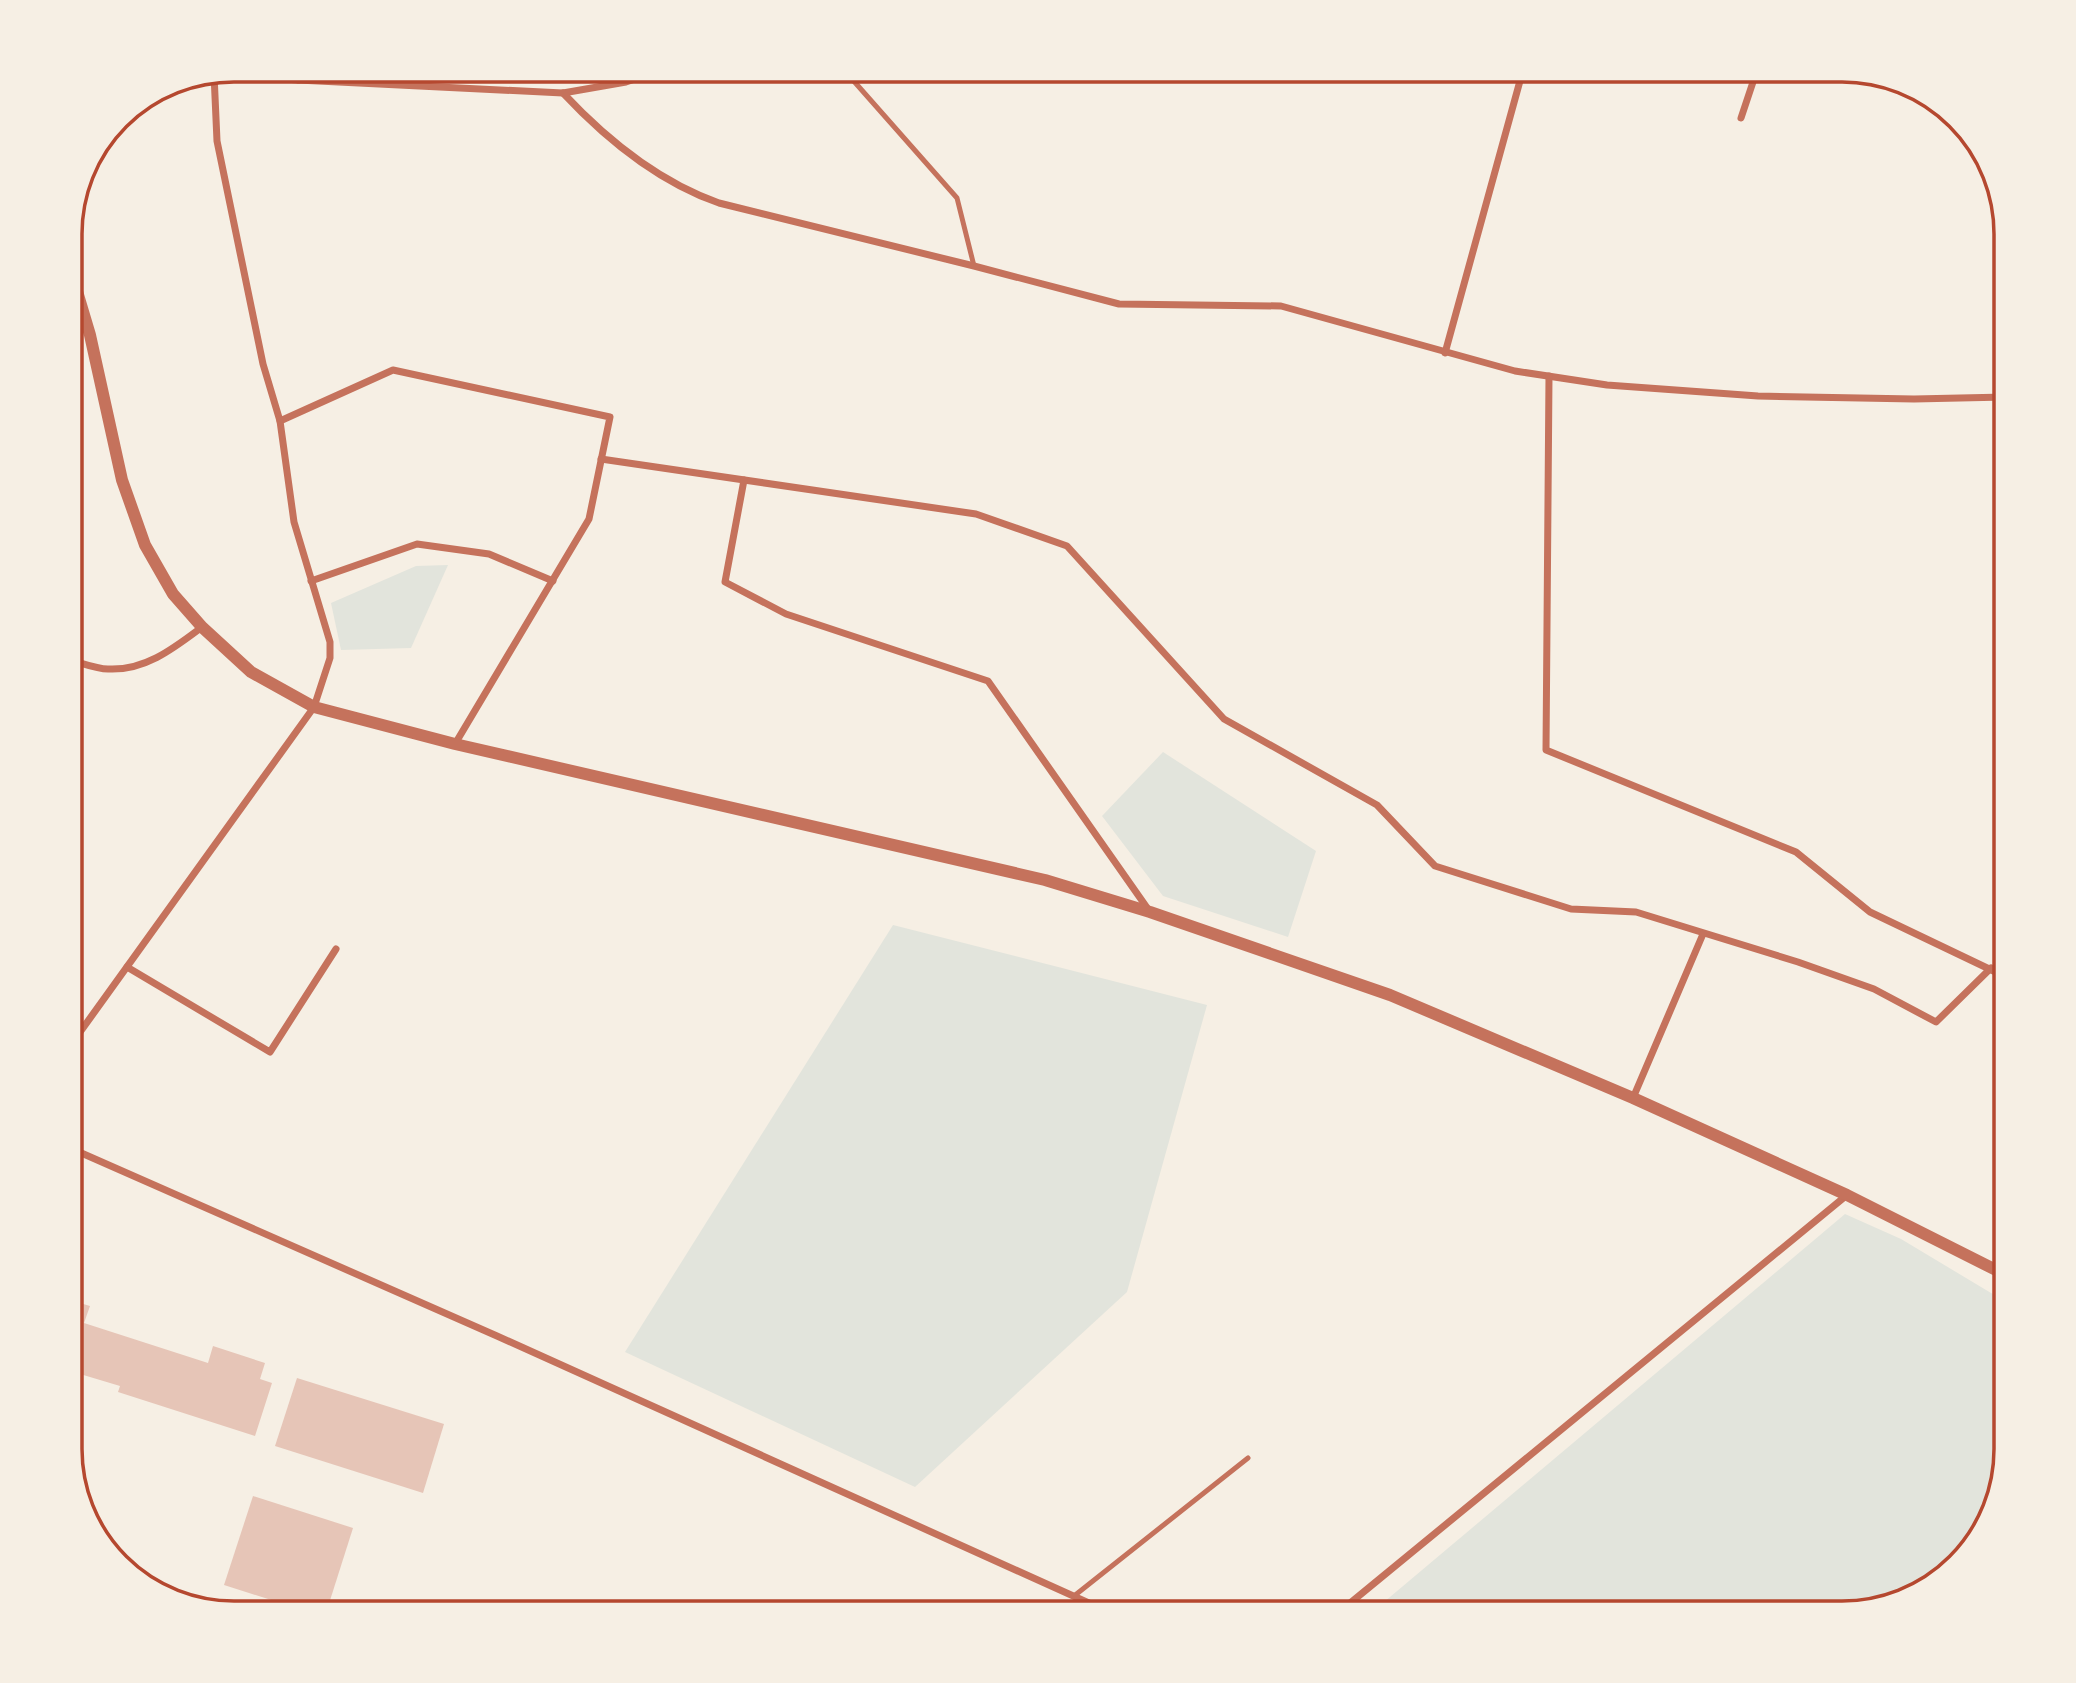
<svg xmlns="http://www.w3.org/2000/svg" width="2076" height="1683" viewBox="0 0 2076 1683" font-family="Spectral,serif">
<rect width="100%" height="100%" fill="#f6efe4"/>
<!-- green -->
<g fill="#e2e4dc">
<path d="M448,565L411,648L341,650L331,603L416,566Z"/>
<path d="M1163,752L1316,851L1288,937L1163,896L1102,816Z"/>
<path d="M893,925L1207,1005L1127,1292L915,1487L625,1352Z"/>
<path d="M1845,1214L1901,1239L2006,1302V1449L1997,1502L1966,1557L1914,1596L1842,1613H1371Z"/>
</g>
<!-- building -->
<g fill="#e6c5b7">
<path d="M70,1300L90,1306L84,1323L208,1363L213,1346L265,1363L260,1379L272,1383L255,1436L118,1392L120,1386L70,1371Z"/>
<path d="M297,1378L444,1424L423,1493L275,1446Z"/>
<path d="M253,1496L353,1528L326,1613H312L224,1585Z"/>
</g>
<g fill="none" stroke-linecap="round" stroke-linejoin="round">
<!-- service -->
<g stroke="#c5725c" stroke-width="5">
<path d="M844,70L957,198L974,266"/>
<path d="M1074,1596L1248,1458"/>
</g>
<!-- minor -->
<g stroke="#c5725c" stroke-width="7">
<path d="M215,74L298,80L563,93L626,82L662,70"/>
<path d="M298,80L300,70"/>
<path d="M563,93C606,139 659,182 719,203L974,266L1119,304L1281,306L1515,371L1607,385L1758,396L1914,399L2006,397"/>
<path d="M1741,118L1757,70"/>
<path d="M1445,353L1523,70"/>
<path d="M1549,376L1546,750L1796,852L1870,912L2006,977"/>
<path d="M280,421L393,370L610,417L589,519L455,744"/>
<path d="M601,459L976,514L1067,546L1224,719L1377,805L1435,866L1571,909L1636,912L1798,962L1874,989L1936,1022L1991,968"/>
<path d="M744,480L725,582L786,614L988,681L1150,912"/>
<path d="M311,581L417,544L489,554L553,581"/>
<path d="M70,660C82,663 96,669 108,669C145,671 174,648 202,627"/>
<path d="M127,967L270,1052L336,949"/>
<path d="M70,1046L314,707L330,658V642L294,522L280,421L263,364L217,141L214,74"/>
<path d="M1633,1098L1703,934"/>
<path d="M70,1148L497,1336L1111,1613"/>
<path d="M1338,1613L1847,1195"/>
</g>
<!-- tertiary -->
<path stroke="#c5725c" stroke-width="12" d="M70,268L90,335L122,480L145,545L173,594L202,627L251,672L314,707L455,744L1045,880L1150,912L1390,995L1633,1098L1847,1195L2006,1275"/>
</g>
<!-- crop -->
<path d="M0 0H2076V1683H0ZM234 82H1842A152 152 0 0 1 1994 234V1449A152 152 0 0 1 1842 1601H234A152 152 0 0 1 82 1449V234A152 152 0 0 1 234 82Z" fill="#f6efe4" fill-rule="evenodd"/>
<path fill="none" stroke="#b5482f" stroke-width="3.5" d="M234 82H1842A152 152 0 0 1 1994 234V1449A152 152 0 0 1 1842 1601H234A152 152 0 0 1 82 1449V234A152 152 0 0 1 234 82Z"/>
</svg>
